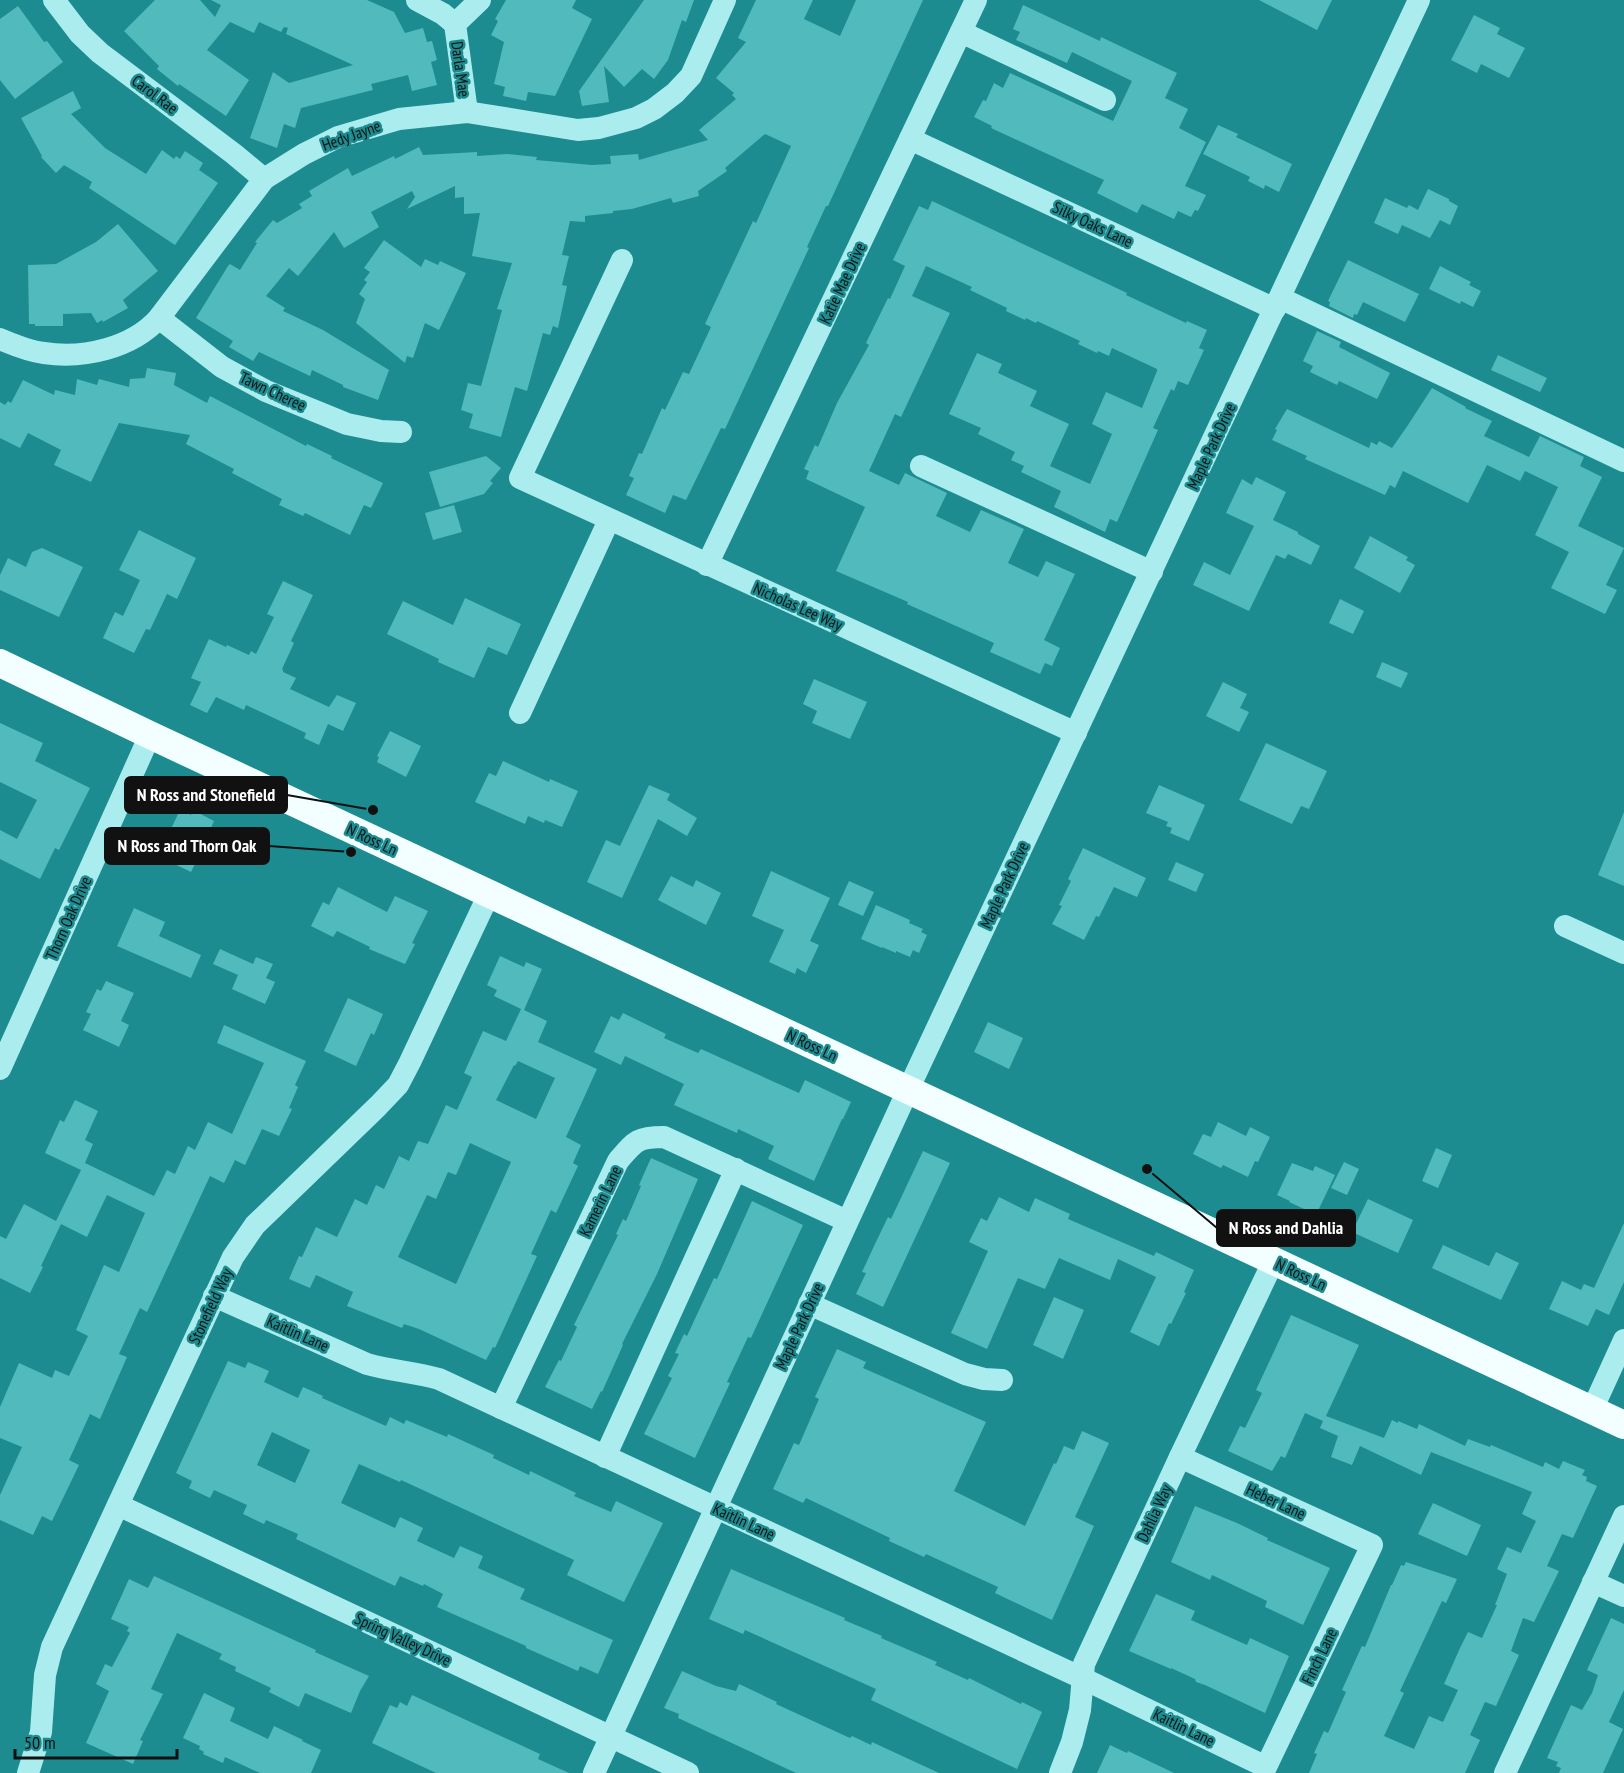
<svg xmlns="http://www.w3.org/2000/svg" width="1624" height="1773" viewBox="0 0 1624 1773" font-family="'PT Sans Narrow',sans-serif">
<rect width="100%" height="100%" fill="#1c8c90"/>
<!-- building -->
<g fill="#51babd" fill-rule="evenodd">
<path d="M155,0H200L215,17L221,5L211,0H367L394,12L405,33L423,28L427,42L432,41L437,60L431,62L437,85L412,91L408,75L371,84L373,90L301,108L295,128L284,124L277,148L250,138L273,72L289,83L353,65L286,34L288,28L284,27L281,32L259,22L254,33L230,22L207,50L249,80L226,116L179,84L178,86L157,69L159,66L124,31Z"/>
<path d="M506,0H576L572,8L592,19L555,96L528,92L526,101L503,96L505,87L494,84L504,42L491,35L498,21L495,19Z"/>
<path d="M644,0H694L686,22L682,20L668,60L654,79L642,69L624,87L604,66L609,102L582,106L579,91Z"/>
<path d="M756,0H813L804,19L840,36L856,0H923L828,206H826L807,247L809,248L725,429L721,428L686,500L673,495L665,513L626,495L634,478L629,476L639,453L642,454L662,408L665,410L683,372L689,374L711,327L705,324L753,221L756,223L791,146L765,134L725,168L727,171L698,191L699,196L673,203L671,198L632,209L613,211V213L585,216V222L570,221L562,255L569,256L562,285L567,286L558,328L553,326L550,335L543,333L527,391L515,387L501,437L469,428L473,414L461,410L468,383L481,386L502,310L497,309L512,263L472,256L480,213L464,214V197L455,198V186L407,209L415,197L412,191L371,212L379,227L344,248L334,232L298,276L289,268L266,296L285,308L283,311L323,330L389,370L378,400L343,387V385L312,370L310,376L259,352L253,361L229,347L233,341L196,318L228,266L230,264L240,270L257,243L255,242L273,220L277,223L302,208L299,204L312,196L309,191L348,168L352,176L394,156L395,159L419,147L423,155L477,152V156L507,154L537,157L536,160L592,165L611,164L610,156L638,154L639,160L708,140L699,130L736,99L732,95L734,93L716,78L746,42L738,38Z"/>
<path d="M1259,0H1332L1317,30Z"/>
<path d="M1023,5L1100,41L1101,37L1177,73L1165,98L1188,109L1179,128L1206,142L1185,186L1206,195L1198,211L1195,210L1191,217L1178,211L1174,219L1142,204L1137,213L1097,193L1104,180L991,128L992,126L974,117L983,100L986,101L994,83L1003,88L1010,73L1113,121L1132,81L1072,52L1067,63L1016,40L1020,32L1013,29Z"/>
<path d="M18,6L44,42L47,41L63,62L15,99L0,80V19Z"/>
<path d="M1474,15L1500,28L1497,34L1525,48L1509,78L1481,64L1477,73L1451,60Z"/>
<path d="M73,91L81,108L71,114L105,148L146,174L162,150L174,159L176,156L180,159L185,151L203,163L199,170L218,183L175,245L89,188L92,182L64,165L56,173L41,157L42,156L21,118Z"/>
<path d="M1218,125L1238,134L1236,137L1292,164L1279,192L1265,185L1264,189L1248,181L1250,177L1203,154Z"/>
<path d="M1428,189L1449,199V201L1458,206L1450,225L1440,220L1430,238L1402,225L1398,234L1374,223L1385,198L1407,208L1409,205L1418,210Z"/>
<path d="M932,201L1127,293L1126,295L1186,323L1187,321L1207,330L1199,348L1204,350L1188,385L1178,381L1174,391L1171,389L1153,428L1158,430L1117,522L1110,519L1105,532L1054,507L1061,491L1021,472L1024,466L1011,460L1015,452L978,434L981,428L949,414L977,353L1002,364L998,373L1037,391L1030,406L1069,424L1050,466L1090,484L1112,434L1092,424L1106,392L1142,408L1157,371V369L1112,348L1109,356L1098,351L1097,353L1078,344L1080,341L1037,321L1036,323L1026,318L1025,320L1006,311L1007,308L970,290L972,287L926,266L912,296L950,313L901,417L895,414L869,471L899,485L905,473L947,493L936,516L970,532L981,510L1024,529L1008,563L1038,577L1046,561L1075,574L1044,640L1060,648L1052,666L1045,663L1040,674L990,652L994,643L907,604L908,602L836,571L865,507L806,479L809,471L804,469L815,445L818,447L837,403L869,345L866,343L888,298L890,299L905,266L893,260L919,206L928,210Z"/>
<path d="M118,224L158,271L123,300L128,308L103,322L102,320L97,323L91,313L63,314V326H35V324H29L28,265L56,264L96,242Z"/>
<path d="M384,240L421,267L425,259L438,265L440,261L466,273L439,330L425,323L413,358L407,356L405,363L356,323L365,299L359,294L367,282L364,280L370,272L364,268Z"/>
<path d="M1348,260L1419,294L1405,322L1363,302L1357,315L1354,314L1353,318L1329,306L1330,302L1328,301Z"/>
<path d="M1440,266L1471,282L1469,285L1481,291L1473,307L1461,301L1460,304L1429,289Z"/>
<path d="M1317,331L1341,342L1339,347L1390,373L1377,399L1339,381L1337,385L1310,372L1313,366L1303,361Z"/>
<path d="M1498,355L1547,378L1540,392L1491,370Z"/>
<path d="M147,368L176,373L174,385L207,403L210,396L306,446L307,444L332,456L331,458L383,483L371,508L364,505L350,535L305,513L303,516L279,505L282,499L232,473L234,469L186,444L190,435L119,423L91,482L54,465L61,450L28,433L20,448L0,438V402L5,405L8,401L11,403L23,380L54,395L55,390L75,395L77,379L97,385L99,379L129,387L130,379L145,378Z"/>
<path d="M1432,388L1466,407L1465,408L1492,421L1484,436L1529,457L1540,436L1584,457L1580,466L1602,477L1578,526L1624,548L1606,585L1617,590L1605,614L1551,588L1569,552L1535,535L1558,487L1525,471L1520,481L1487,465L1468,503L1403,471L1395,488L1390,485L1385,495L1305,459L1307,456L1272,440L1277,430L1275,429L1287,409L1369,448L1371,442L1377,445L1379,441L1392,448L1408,425Z"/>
<path d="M486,456L501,468L490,481L493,483L484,494L440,507L429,472Z"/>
<path d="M1256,477L1286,492L1273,520L1298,532V534L1320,546L1311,565L1288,554L1285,559L1276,555L1249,611L1193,585L1204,562L1230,575L1254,526L1226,513L1242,479L1252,485Z"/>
<path d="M454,505L462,532L433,540L425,513Z"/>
<path d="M139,530L196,558L177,599L167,594L150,630L146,629L134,653L103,638L115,612L123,616L140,580L119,570Z"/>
<path d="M1370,536L1408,557L1406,560L1415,565L1400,593L1354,568Z"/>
<path d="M42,548L83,567L59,617L0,590V575L8,558L26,567L32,552Z"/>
<path d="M283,581L313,595L291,641L294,643L282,669L283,670V672L296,678L290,689L329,707L337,695L356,703L343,731L328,724L319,745L304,738L306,733L246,705L244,710L216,697L207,713L190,705L201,682L191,678L209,639L226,647L227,645L249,655L251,651L256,654L274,617L267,614Z"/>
<path d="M465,598L521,624L507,655L488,647L474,678L438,662L439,659L387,634L403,601L453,625Z"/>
<path d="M1340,599L1364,611L1353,634L1329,623Z"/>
<path d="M1382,662L1408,673L1401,688L1376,677Z"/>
<path d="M814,679L867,702L850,739L812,723L817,711L803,704Z"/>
<path d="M1223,682L1247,694L1240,708L1249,712L1239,732L1206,716Z"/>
<path d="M0,723L43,743L35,761L90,788L59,850L55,848L40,879L0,859V830L17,839L37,800L0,782Z"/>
<path d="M390,731L421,746L406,777L377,762L379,757L377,756Z"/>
<path d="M1266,743L1327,771L1309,809L1301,806L1292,824L1239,800Z"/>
<path d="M503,761L549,782L550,779L578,791L562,827L545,820L544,823L528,816L525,824L475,802L489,773L496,776Z"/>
<path d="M649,785L670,794L667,800L697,818L687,836L658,819L622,898L587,882L606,840L620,846Z"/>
<path d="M1159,785L1205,805L1189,841L1170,833L1172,828L1166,826L1168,822L1146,813Z"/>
<path d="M180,810L191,815L193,810L214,821L211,828L214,830L203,853L201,852L191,872L164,859L174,838L168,835Z"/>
<path d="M1624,812V886L1598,875Z"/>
<path d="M1083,848L1146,878L1137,897L1114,887L1099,917L1096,916L1084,940L1052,924L1062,906L1059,905L1071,881L1068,879Z"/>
<path d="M1176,862L1204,874L1196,892L1168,880Z"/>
<path d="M771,871L830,898L810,941L819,945L806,973L797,968L795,974L769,962L784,930L752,916Z"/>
<path d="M671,876L693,887L696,880L721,893L706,925L658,900Z"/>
<path d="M849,881L874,892L863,916L838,905Z"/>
<path d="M338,887L387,912L395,896L428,911L412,943L415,944L405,964L369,949L370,947L337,931L333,937L311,926L323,902L329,905Z"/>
<path d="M876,905L910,920L909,923L923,929L921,932L927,935L919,953L913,950L910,957L896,951V953L882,947V948L861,939Z"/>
<path d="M134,908L165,922L159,936L201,955L191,978L117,946Z"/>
<path d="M220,949L253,964L256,957L273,964L266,978L275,982L265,1004L232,989L238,975L213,964Z"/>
<path d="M500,956L524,967L526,962L542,969L524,1010L547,1021L538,1042L597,1069L566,1137L581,1145L573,1163L578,1166L556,1213L551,1210L531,1254L537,1256L495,1348L493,1347L486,1360L419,1329L404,1324L402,1328L347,1306L353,1292L316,1275L310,1288L289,1279L299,1256L302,1257L316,1227L337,1237L355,1199L367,1205L376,1185L384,1189L399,1156L409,1161L418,1141L428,1144L446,1105L457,1110L472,1077L464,1073L483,1031L506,1041L521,1009L494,996L497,990L487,985ZM518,1061L555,1078L536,1119L496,1100L514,1065L515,1066ZM470,1143L511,1162L456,1284L398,1257L427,1195L436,1199L448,1172L456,1175Z"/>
<path d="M106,981L134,993L121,1021L129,1025L119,1047L83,1030L91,1014L86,1012L97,989L101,991Z"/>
<path d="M348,998L383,1014L374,1035L371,1033L356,1066L324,1051Z"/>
<path d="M623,1013L666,1034L664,1038L698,1053L701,1049L799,1093L805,1080L851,1102L843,1119H842L814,1181L768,1159L774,1146L738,1129L737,1133L674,1105L684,1084L625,1056L621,1065L594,1052L611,1016L619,1020Z"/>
<path d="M988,1022L1023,1038L1009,1069L974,1052Z"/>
<path d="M224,1025L306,1061L295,1085L298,1087L289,1108L292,1109L279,1136L262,1129L245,1165L235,1160L224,1183L210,1176L147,1312L140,1308L119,1354L127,1357L100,1419L90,1414L69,1460L79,1465L52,1521L42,1516L33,1535L0,1520V1495L22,1447L0,1438V1407L19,1363L52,1378L55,1370L69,1376L88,1336L76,1330L104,1265L119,1272L145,1213L107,1195L87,1237L61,1224L41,1266L43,1267L30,1293L0,1278V1236L6,1239L24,1204L56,1221L81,1170L45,1153L60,1120L64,1122L75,1100L98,1111L85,1140L93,1144L85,1163L154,1196L167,1170L175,1174L188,1146L195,1150L208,1122L232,1134L264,1063L217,1043Z"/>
<path d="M1218,1122L1246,1136L1250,1127L1270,1137L1258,1162L1255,1161L1248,1177L1223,1165L1221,1168L1193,1154L1203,1134L1211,1137Z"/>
<path d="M1436,1148L1452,1155L1438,1188L1422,1181Z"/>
<path d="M923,1151L950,1163L883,1307L856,1294L866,1273L862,1272L875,1244L888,1217L891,1219Z"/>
<path d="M651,1158L698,1179L657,1274L622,1344L623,1345L602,1392L601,1391L592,1409L545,1387L559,1360L561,1361L577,1327L574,1325L618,1235L616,1234L623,1219L626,1221L641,1186L639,1185Z"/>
<path d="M1344,1162L1359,1169L1347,1195L1331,1188Z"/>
<path d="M1292,1163L1313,1171L1315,1166L1335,1175L1317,1213L1315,1214L1289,1202L1290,1201L1277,1195Z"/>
<path d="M999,1197L1029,1212L1035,1198L1070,1214L1068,1219L1154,1256L1156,1252L1194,1270L1184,1292L1186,1293L1171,1324L1169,1323L1159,1346L1130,1332L1156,1277L1118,1259L1110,1280L1059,1258L1045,1289L1018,1278L987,1349L951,1333L988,1251L969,1242L981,1218L987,1221Z"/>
<path d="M1368,1199L1413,1220L1398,1253L1352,1232Z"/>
<path d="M752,1201L803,1225L751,1338L748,1337L727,1382L730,1383L695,1458L644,1434L672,1378L668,1376L679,1354L675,1353L684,1334L687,1336L714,1278L717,1279Z"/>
<path d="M1624,1223V1282L1609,1315L1596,1309L1588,1326L1549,1309L1562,1281L1581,1290L1584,1284L1594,1288Z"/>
<path d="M1443,1245L1489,1266L1496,1252L1519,1263L1501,1300L1432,1268Z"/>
<path d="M1054,1297L1084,1310L1063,1359L1033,1345Z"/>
<path d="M1291,1315L1359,1345L1326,1416L1384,1438L1392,1420L1398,1423V1421L1417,1429L1419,1424L1465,1446L1468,1439L1490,1447L1491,1445L1543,1467L1545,1462L1559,1469L1563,1461L1585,1470L1582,1475L1587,1477L1586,1481L1597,1486L1573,1538L1562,1534L1547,1566L1559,1571L1534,1622L1523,1618L1511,1651L1519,1655L1496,1706L1485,1702L1470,1735L1480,1740L1465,1773H1309L1317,1754L1314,1753L1324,1731L1328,1733L1346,1692L1342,1690L1360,1650L1362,1646L1365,1647L1391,1585H1392L1401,1565L1404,1566L1406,1562L1457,1579L1446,1603L1442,1601L1400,1691L1404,1693L1384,1736L1414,1749L1429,1716L1443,1722L1458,1690L1444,1684L1460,1648L1468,1632L1482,1638L1497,1605H1495L1507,1574L1497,1569L1507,1547L1521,1553L1536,1521L1522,1514L1532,1492L1431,1452L1421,1475L1360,1446L1352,1465L1331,1457L1338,1436L1320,1428L1323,1421L1305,1413L1285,1458L1281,1456L1272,1471L1228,1451L1240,1426L1245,1428L1262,1393L1256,1390Z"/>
<path d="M837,1349L866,1362L863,1368L986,1422L954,1491L1025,1526L1054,1463L1056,1464L1064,1446L1074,1450L1082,1431L1109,1443L1075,1517L1094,1526L1052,1620L995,1593L998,1587L926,1554L924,1557L889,1541L890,1538L806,1498L803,1503L773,1489L794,1443L799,1445L819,1399L815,1397Z"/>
<path d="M228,1361L245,1368L248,1362L269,1371L264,1382L298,1398L303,1387L323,1396L322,1398L386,1426L390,1417L404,1424L406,1420L447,1437L448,1434L494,1455L493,1458L529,1475L530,1471L576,1493L574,1496L611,1512L616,1501L663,1523L624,1602L567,1575L574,1560L401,1480L400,1482L359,1464L341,1503L395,1528L400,1517L423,1528L417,1541L454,1558L460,1546L483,1556L478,1568L525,1589L520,1599L613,1640L598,1674L580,1666L578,1671L526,1648V1646L437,1607L443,1594L424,1584L423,1586L400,1576L395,1586L296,1539L298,1534L266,1520L264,1524L243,1514L247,1505L214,1490L210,1498L189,1488L192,1481L176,1473ZM272,1432L310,1450L295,1483L257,1465Z"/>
<path d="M1433,1503L1481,1525L1467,1556L1418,1534Z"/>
<path d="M1195,1506L1237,1523L1268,1538L1267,1540L1330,1568L1303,1625L1265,1607L1267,1601L1212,1575L1210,1580L1171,1562Z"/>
<path d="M731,1569L845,1618L844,1620L882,1636L881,1638L937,1662L935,1665L968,1680L969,1678L1021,1704L1022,1702L1042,1712L1017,1769L871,1700L876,1689L745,1630L743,1634L709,1619Z"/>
<path d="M154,1576L316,1650L315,1652L369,1676L360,1691L351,1713L305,1693L299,1707L269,1692L271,1688L235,1671L236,1667L219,1659L222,1654L177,1633L151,1689L163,1694L140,1740L143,1741L133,1764L86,1743L109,1691L96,1684L105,1664L112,1667L130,1633L127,1631L129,1627L111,1619L129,1579L148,1588Z"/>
<path d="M1156,1594L1195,1611L1191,1620L1247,1645L1250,1638L1289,1656L1265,1713L1205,1685L1196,1682L1195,1679L1171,1668V1669L1129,1651Z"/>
<path d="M1611,1618L1624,1624V1690L1609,1722L1623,1729L1603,1773H1559L1561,1768L1556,1766L1558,1762L1547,1758L1571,1705L1582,1710L1592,1693L1598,1675L1587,1670Z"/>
<path d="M682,1671L716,1686L736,1691L739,1684L777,1702L776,1704L850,1738L852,1736L871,1745L872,1742L939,1773H796L678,1718L679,1714L664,1708Z"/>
<path d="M204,1693L235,1708L230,1721L268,1739L274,1726L303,1740L302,1741L321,1750L311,1773H260L225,1757L223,1763L203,1754L204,1752L199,1749L200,1746L183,1738Z"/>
<path d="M412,1695L540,1754L538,1759L569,1773H436L372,1743L390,1705L397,1708L400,1702L407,1706Z"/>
<path d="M1110,1745L1127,1753L1128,1751L1174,1773H1097Z"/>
</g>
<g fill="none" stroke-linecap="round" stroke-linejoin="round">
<!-- minor -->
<g stroke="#abedee" stroke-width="22">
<path d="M54,0L80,34L100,53L234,154L264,179"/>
<path d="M417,0L443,14L455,24"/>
<path d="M961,32L1105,100"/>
<path d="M467,112L455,24L480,0"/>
<path d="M910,139L1275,309"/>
<path d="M622,260L520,478L1076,733"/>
<path d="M1280,298L1624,461"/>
<path d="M159,318L222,367L266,391L347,424L381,431L401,432"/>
<path d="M0,339C14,345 29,351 44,353C84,359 132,348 159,318L264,179L304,154L338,137L399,119L467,112L578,130L599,128L636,118L654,109L675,93L691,76L725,0"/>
<path d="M921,466L1152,572"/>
<path d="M707,565L976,0"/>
<path d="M520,713L609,520"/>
<path d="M1565,926L1624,953"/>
<path d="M0,1069L150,735"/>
<path d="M214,1296L367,1364C391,1371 415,1372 439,1379L1082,1678L1266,1767L1372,1545L1180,1457"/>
<path d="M809,1304L965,1374L984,1379L1002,1380"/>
<path d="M501,1408L618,1161C635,1141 637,1137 664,1137L847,1221"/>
<path d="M1592,1410L1624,1340"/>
<path d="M605,1457L736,1169"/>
<path d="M118,1505L688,1773"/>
<path d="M1593,1582L1624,1596"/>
<path d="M28,1773L41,1732L45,1675L52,1647L233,1257L255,1225L378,1106L398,1085L410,1062L489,894"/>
<path d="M594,1773L908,1090L1419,0"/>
<path d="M1060,1773L1072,1742L1080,1710L1084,1664L1180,1457L1273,1262"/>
<path d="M1505,1773L1624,1516"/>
</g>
<!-- major -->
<path stroke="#f2feff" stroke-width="28" d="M0,663L150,735L1624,1425"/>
</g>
<g text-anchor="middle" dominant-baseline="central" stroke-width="5" stroke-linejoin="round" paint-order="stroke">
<!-- street labels -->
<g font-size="16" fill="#111" stroke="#1c8c90">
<text transform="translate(461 69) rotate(82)">Darla Mae</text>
<text transform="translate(155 94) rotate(37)">Carol Rae</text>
<text transform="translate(351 135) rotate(-20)">Hedy Jayne</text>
<text transform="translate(1093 224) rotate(25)">Silky Oaks Lane</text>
<text transform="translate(842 283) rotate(-65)">Katie Mae Drive</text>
<text transform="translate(273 391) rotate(25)">Tawn Cheree</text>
<text transform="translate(1211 446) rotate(-65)">Maple Park Drive</text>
<text transform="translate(798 606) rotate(24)">Nicholas Lee Way</text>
<text transform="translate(372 839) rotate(25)">N Ross Ln</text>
<text transform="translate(1004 885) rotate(-65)">Maple Park Drive</text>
<text transform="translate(68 918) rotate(-66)">Thorn Oak Drive</text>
<text transform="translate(812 1045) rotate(25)">N Ross Ln</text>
<text transform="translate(600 1201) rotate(-64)">Kamerin Lane</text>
<text transform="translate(1301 1274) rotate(25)">N Ross Ln</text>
<text transform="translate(210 1306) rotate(-65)">Stonefield Way</text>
<text transform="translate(799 1326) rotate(-65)">Maple Park Drive</text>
<text transform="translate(298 1333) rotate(24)">Kaitlin Lane</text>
<text transform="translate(1276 1501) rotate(25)">Heber Lane</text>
<text transform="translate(1154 1513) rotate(-65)">Dahlia Way</text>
<text transform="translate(744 1521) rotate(25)">Kaitlin Lane</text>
<text transform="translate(403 1639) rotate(25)">Spring Valley Drive</text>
<text transform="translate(1319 1656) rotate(-64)">Finch Lane</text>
<text transform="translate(1184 1727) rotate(26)">Kaitlin Lane</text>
</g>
</g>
<!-- callouts -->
<path fill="none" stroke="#111" stroke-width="2" d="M373 810L287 795M351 852L269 846M1147 1169L1217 1228"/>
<g fill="#111" stroke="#1c8c90" stroke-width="2">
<circle cx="373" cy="810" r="6"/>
<circle cx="351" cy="852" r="6"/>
<circle cx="1147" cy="1169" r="6"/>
</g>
<g fill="#111" stroke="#111" stroke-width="2">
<rect x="125" y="777" width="162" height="36" rx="6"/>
<rect x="105" y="828" width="164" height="36" rx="6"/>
<rect x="1217" y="1210" width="138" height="36" rx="6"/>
</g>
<g font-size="18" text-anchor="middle" font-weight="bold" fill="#fff">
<text x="206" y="801">N Ross and Stonefield</text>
<text x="187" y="852">N Ross and Thorn Oak</text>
<text x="1286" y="1234">N Ross and Dahlia</text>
</g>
<!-- scale -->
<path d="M15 1749v9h162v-9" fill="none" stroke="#111111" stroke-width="3"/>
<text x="24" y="1749" font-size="18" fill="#111111" stroke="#1c8c90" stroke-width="4.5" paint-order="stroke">50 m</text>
</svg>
